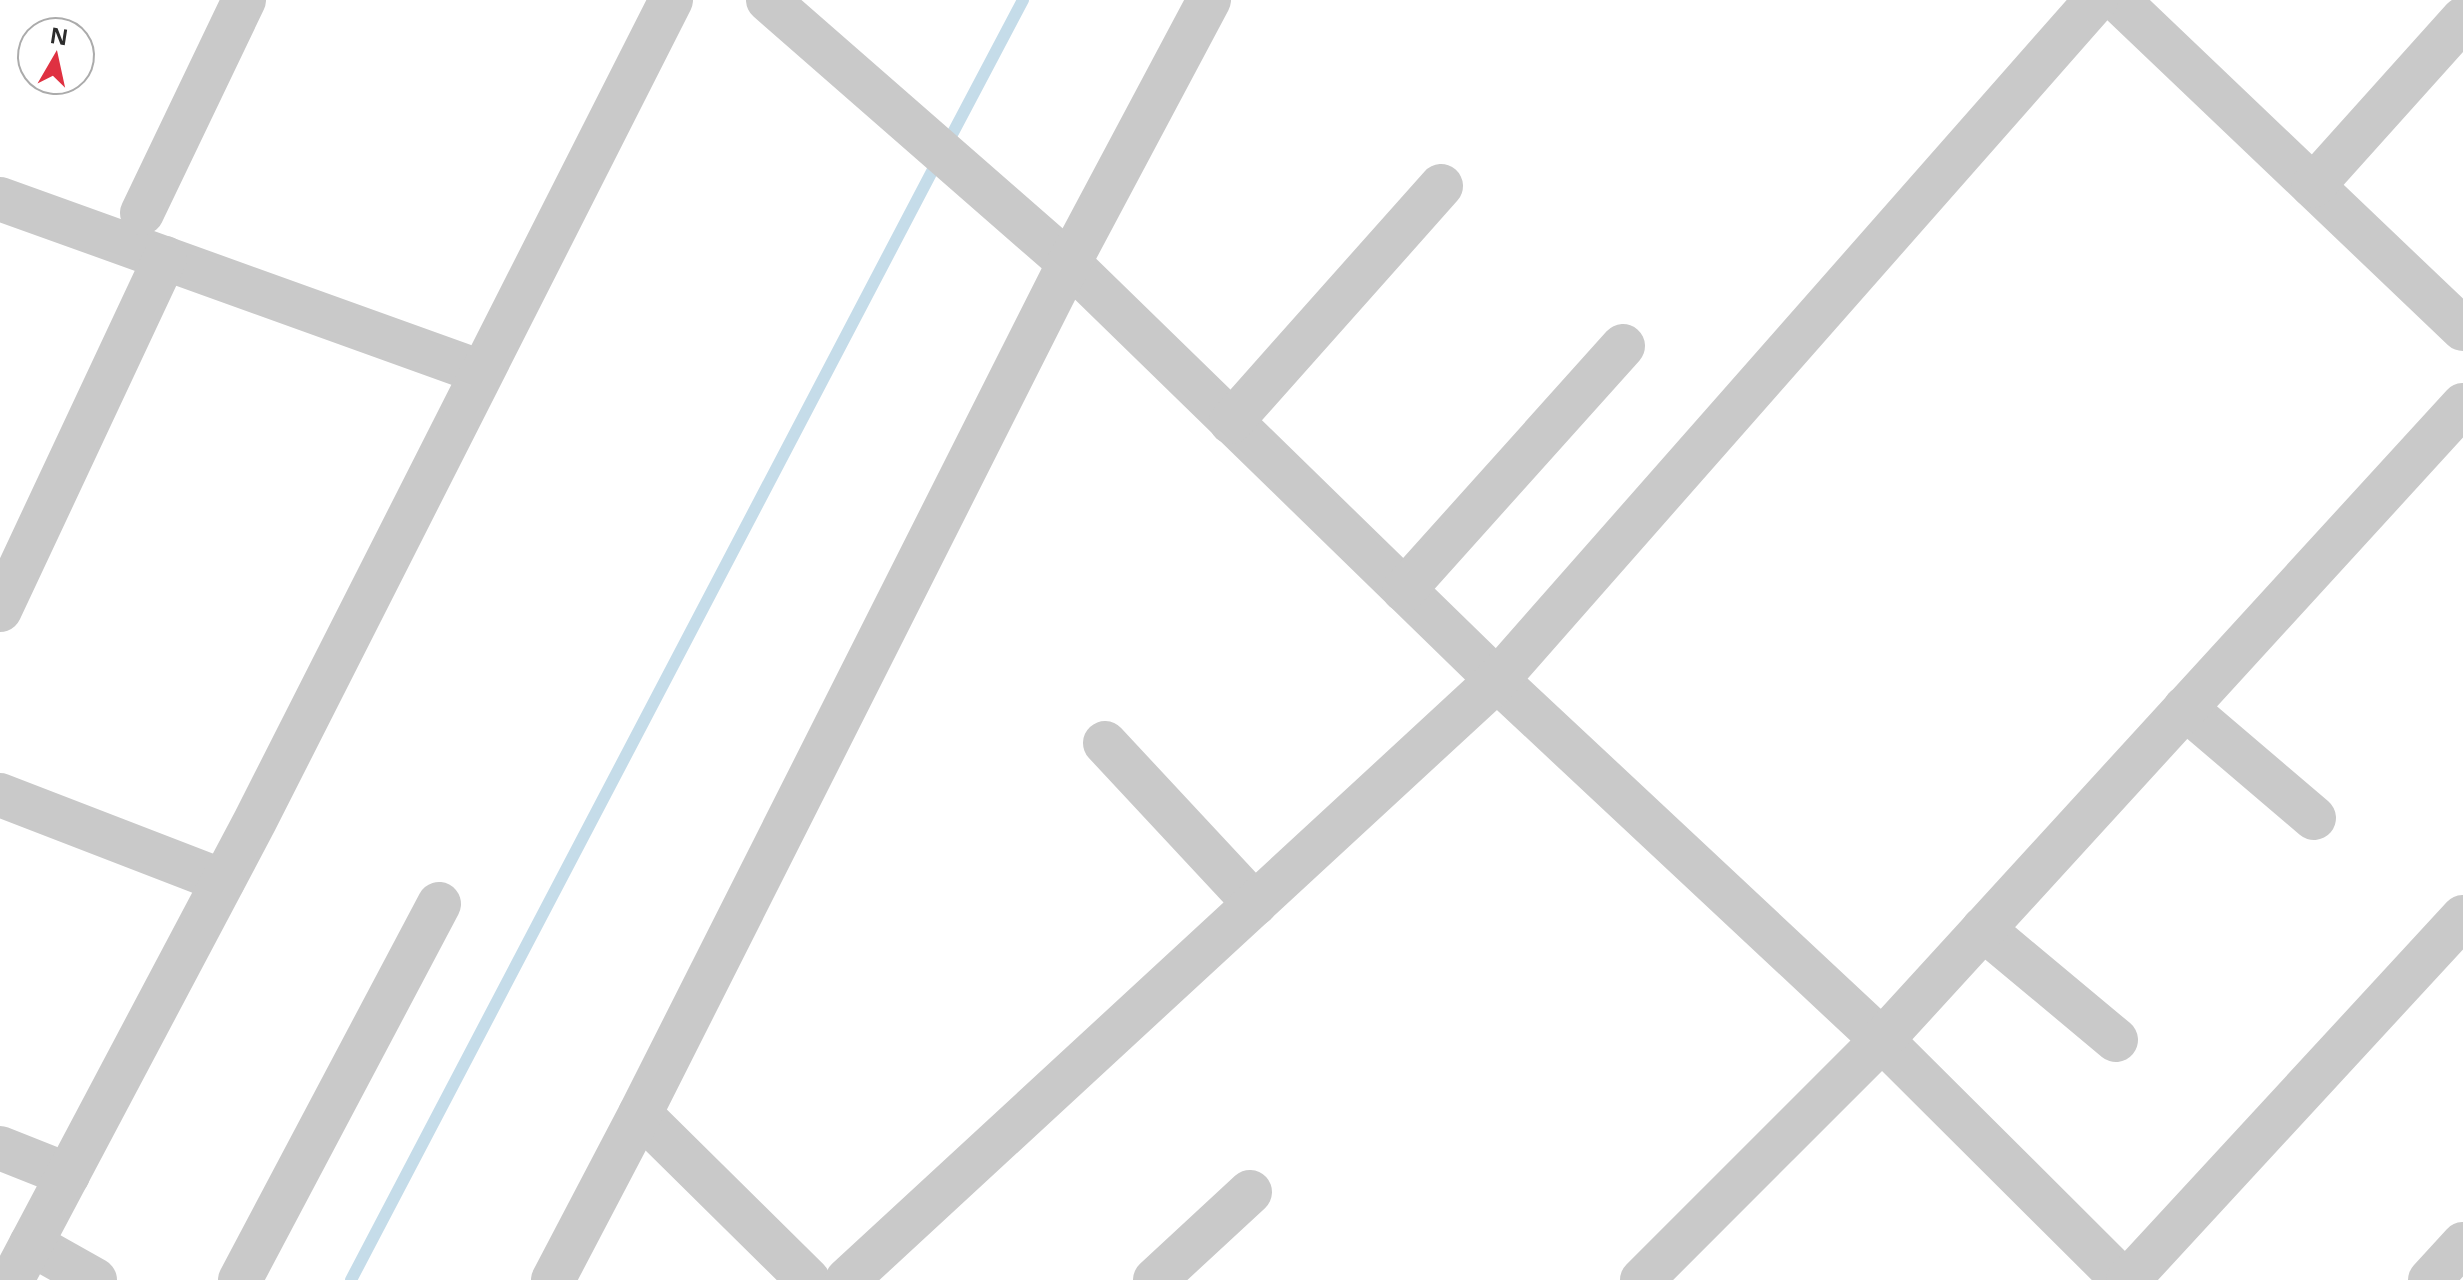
<svg xmlns="http://www.w3.org/2000/svg" width="2463" height="1280" viewBox="0 0 2463 1280" font-family="'Open Sans',sans-serif">
<rect width="100%" height="100%" fill="#fff"/>
<g fill="none" stroke-linecap="round" stroke-linejoin="round">
<!-- stream -->
<g stroke="#c5dce9" stroke-width="12">
<path d="M947,144L1023,0"/>
<path d="M351,1280L938,160"/>
</g>
<!-- minor -->
<g stroke="#c9c9c9" stroke-width="44">
<path d="M768,0L1069,263L1497,680L1882,1040L2123,1280"/>
<path d="M2118,0L2463,329"/>
<path d="M2313,186L2463,19"/>
<path d="M0,199L481,372"/>
<path d="M142,213L244,0"/>
<path d="M1231,422L1441,186"/>
<path d="M1404,590L1623,346"/>
<path d="M0,610L165,258"/>
<path d="M2185,708L2314,818"/>
<path d="M1105,743L1255,904"/>
<path d="M0,795L223,881"/>
<path d="M1983,929L2116,1040"/>
<path d="M640,1114L808,1280"/>
<path d="M0,1148L68,1175"/>
<path d="M31,1244L95,1280"/>
<path d="M12,1280L255,821L671,0"/>
<path d="M240,1280L439,904"/>
<path d="M553,1280L640,1114L1069,263L1209,0"/>
<path d="M847,1280L1497,680L2096,0"/>
<path d="M1155,1280L1250,1192"/>
<path d="M1642,1280L1882,1040L2463,405"/>
<path d="M2128,1280L2463,917"/>
</g>
<!-- tertiary -->
<path stroke="#c9c9c9" stroke-width="44" d="M2430,1280L2463,1244"/>
</g>
<!-- north arrow -->
<g transform="translate(56 56) rotate(9)"><circle r="38" fill="#ffffff" stroke="#ababab" stroke-width="2"/>
<path d="M0-6L14 30L0 20L-14 30Z" fill="#df3141"/>
<text y="-12" font-size="22" font-weight="bold" text-anchor="middle" fill="#2c2c2c">N</text>
</g>
</svg>
